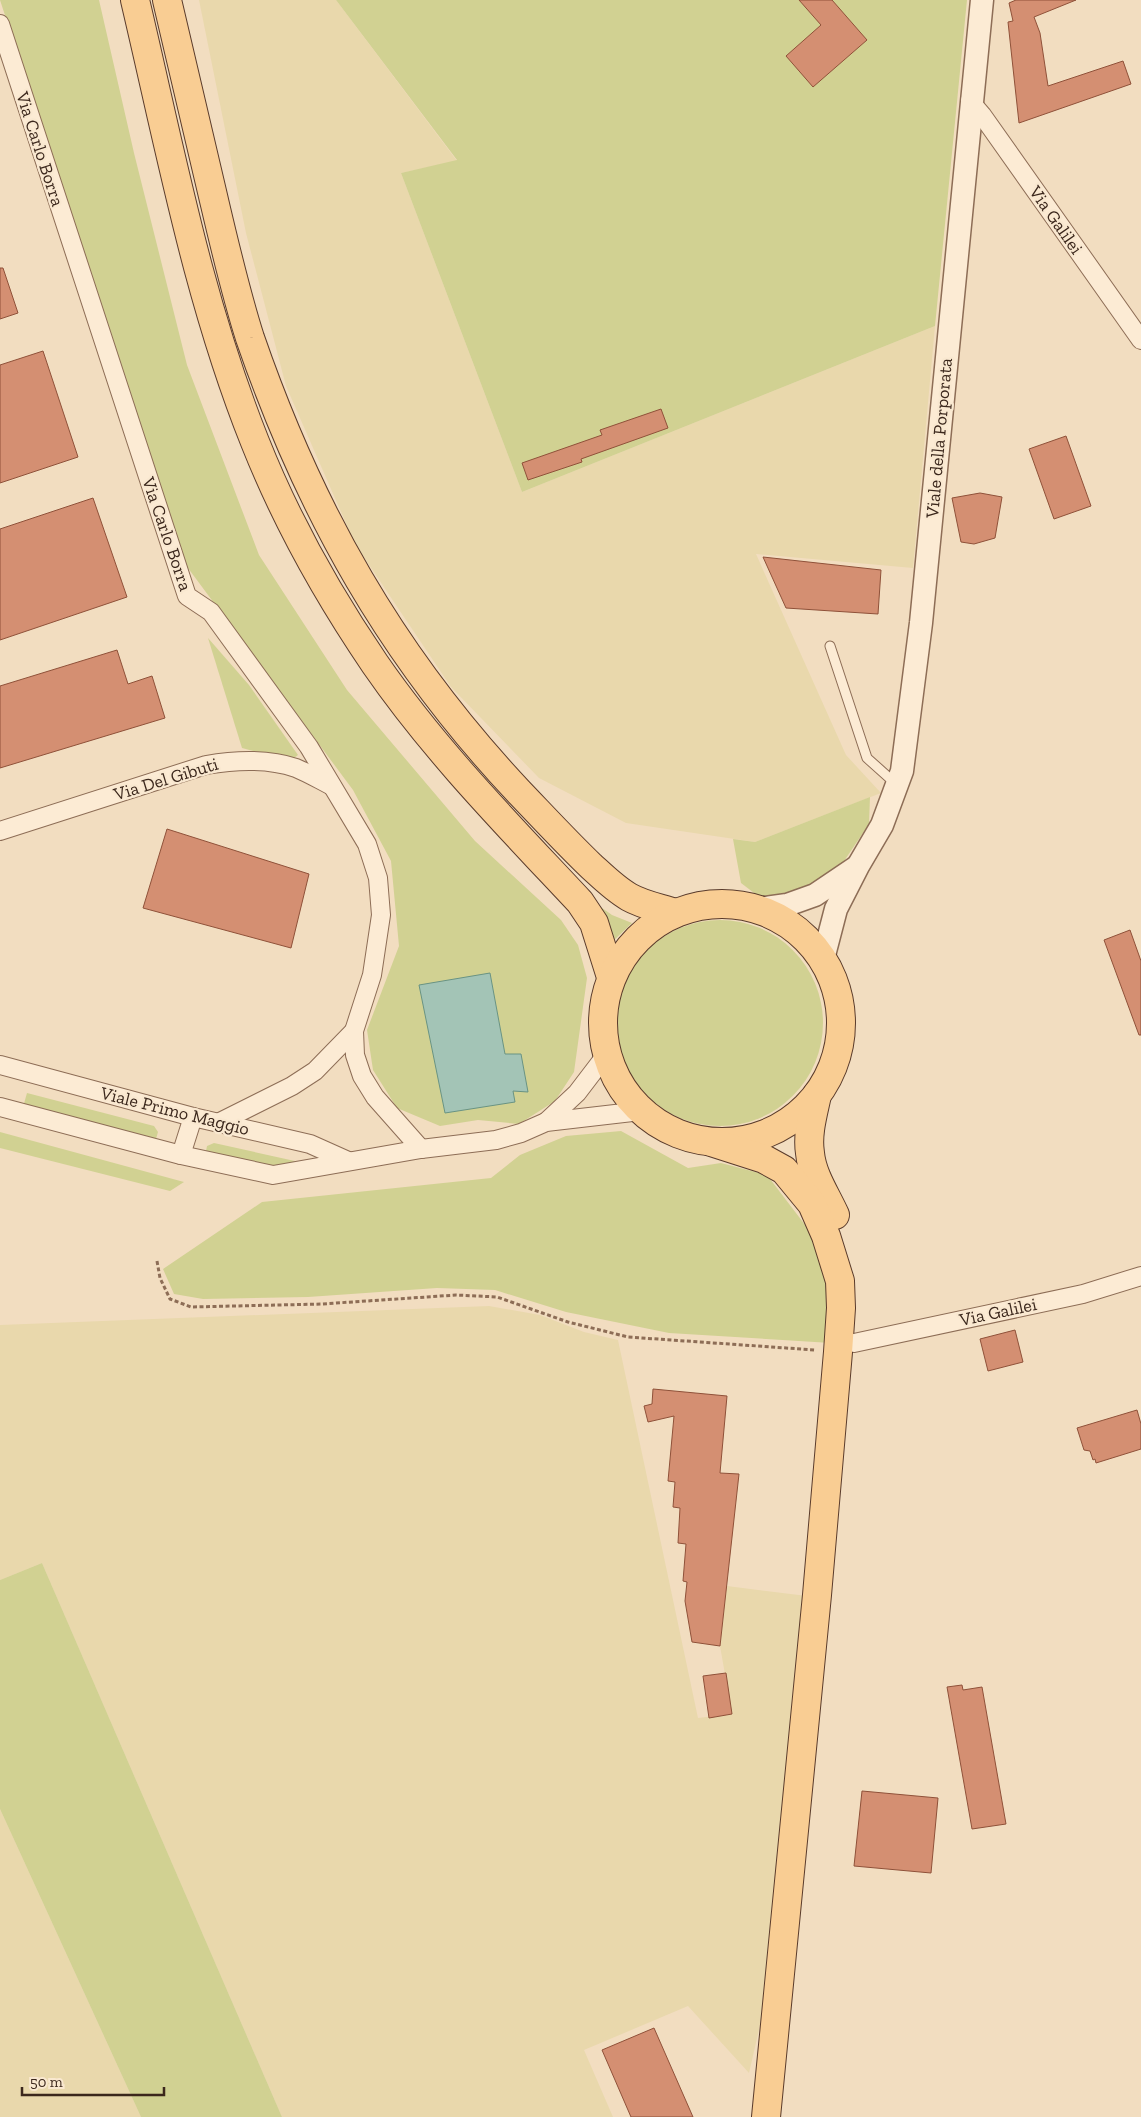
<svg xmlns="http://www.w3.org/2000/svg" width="1141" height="2117" viewBox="0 0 1141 2117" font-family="'Zilla Slab',serif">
<rect width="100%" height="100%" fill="#f2ddc0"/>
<!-- farmland -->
<g fill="#e9d8ac">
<path d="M199,0H336L457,161L401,173L522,492L935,326L913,568L756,554L846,755L881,793L755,842L626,823L539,778L451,687L355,544L286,386L246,233Z"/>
<path d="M489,1306L540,1315L584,1332L618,1340L698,1718L732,1714L720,1646L727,1586L807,1596L767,1995L749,2073L688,2006L584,2050L613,2117H282L42,1563L0,1580V1325Z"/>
<path d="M0,1809L141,2117H0Z"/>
</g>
<!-- green -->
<g fill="#d1d192">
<path d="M0,0H99L134,153L187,365L259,555L347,690L475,841L561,920L578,945L587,978L574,1072L555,1101L519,1124L478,1120L440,1126L397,1108L373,1070L367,1030L399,946L391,861L353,790L185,564Z"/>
<path d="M336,0H967L935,326L522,492L401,173L457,160Z"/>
<path d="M208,638L249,685L298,755L290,761L242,748Z"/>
<path d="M870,797L869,824L836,873L799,895L762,899L741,883L733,839L755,842Z"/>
<path d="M592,901L612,915L632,923L610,944Z"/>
<circle cx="720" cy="1023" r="103"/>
<path d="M27,1093L154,1126L158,1132L156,1139L148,1142L23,1107Z"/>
<path d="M621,1131L688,1168L721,1163L767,1175L812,1234L833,1299L831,1343L669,1333L566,1312L495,1290L437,1288L308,1297L203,1299L174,1294L163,1269L262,1202L491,1178L520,1155L566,1136Z"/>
<path d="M0,1132L184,1182L170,1191L0,1148Z"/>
<path d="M214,1143L313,1165L276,1168L210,1158L206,1151L207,1146Z"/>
<path d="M42,1563L282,2117H141L0,1809V1580Z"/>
</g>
<!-- water -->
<path fill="#a3c4b6" stroke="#699383" d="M490,973L505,1054H521L528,1092L513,1091L515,1102L445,1113L419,985Z"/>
<!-- building -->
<g fill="#d48f72" stroke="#8f5139">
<path d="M799,0H832L867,40L813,87L786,56L821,25Z"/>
<path d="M1016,0H1076L1034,17L1040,33L1048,86L1123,61L1131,84L1019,123L1008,22L1013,21L1009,3Z"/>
<path d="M0,268H3L18,313L0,319Z"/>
<path d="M43,351L78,457L0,483V365Z"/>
<path d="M661,409L668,428L581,459L582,462L528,480L522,463L602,435L600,430Z"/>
<path d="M1066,436L1091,506L1054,519L1029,449Z"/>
<path d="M980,493L1002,497L995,538L974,544L961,542L952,498Z"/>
<path d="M93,498L127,597L0,640V529Z"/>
<path d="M763,557L881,570L878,614L786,608Z"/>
<path d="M117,650L128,684L152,676L165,718L0,768V686Z"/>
<path d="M167,829L309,874L291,948L143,908Z"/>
<path d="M1130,930L1141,961V1035H1139L1104,940Z"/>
<path d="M1015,1330L1023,1362L988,1371L980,1339Z"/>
<path d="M653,1389L727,1396L720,1473L739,1474L720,1646L692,1642L685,1601L687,1582L683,1581L686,1544L678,1543L680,1508L673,1507L675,1482L668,1481L674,1416L648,1422L644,1406L652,1404Z"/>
<path d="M1137,1410L1141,1424V1449L1096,1463L1095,1459L1093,1460L1090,1451L1084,1450L1077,1428Z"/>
<path d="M726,1673L732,1714L709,1718L703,1676Z"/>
<path d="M962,1685L963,1690L982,1687L1006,1824L972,1829L947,1687Z"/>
<path d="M862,1791L938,1798L931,1873L854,1866Z"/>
<path d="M654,2028L693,2117H631L602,2050Z"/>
</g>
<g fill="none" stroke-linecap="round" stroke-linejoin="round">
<!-- service casing -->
<g stroke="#8d6d56" stroke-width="11">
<path id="service" d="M830,646L867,758L896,784"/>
</g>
<!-- minor casing -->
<g stroke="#8d6d56" stroke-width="20">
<g id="minor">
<path d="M0,24L187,596L211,612L309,747L367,844L378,878L381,915L372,975L354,1031L355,1055L362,1076L375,1097L421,1149"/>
<path d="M970,101L982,115L1141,340"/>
<path d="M0,831L206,765C235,760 267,758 296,768C308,773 320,780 332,786"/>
<path d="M0,1065L193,1117L310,1144L348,1161"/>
<path d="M0,1107L181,1155L273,1175L421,1149L496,1140L521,1133L546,1122L641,1111"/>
<path d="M546,1122L577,1093L606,1055"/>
<path d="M218,1123L292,1086L315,1071L354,1031"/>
<path d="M181,1155L193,1117"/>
<path d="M854,1343L1083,1294L1141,1276"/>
</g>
</g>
<!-- tertiary casing -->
<g stroke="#8d6d56" stroke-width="25">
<g id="tertiary">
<path d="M758,909L787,905L815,895L855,868"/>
<path d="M823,959L836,909L858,866L882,825L902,771L921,623L982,0"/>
</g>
</g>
<!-- primary casing -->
<g stroke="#5a3b2b" stroke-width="30">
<g id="primary">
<path d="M135,0C170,148 198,300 255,442C286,520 328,595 375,664C435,751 508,825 580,902L594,923L611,977"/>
<path d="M167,0C182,65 197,130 213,196C224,243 235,291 250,338C310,512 392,657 519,792C543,817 566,842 591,866C603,877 615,889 629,897C643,905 660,908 675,913"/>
<circle cx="722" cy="1023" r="119"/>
<path d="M817,1095C813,1114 807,1134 810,1153C812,1175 826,1195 835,1215"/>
<path d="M711,1142L764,1159L784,1170L812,1204L826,1236L840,1281L841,1308L838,1352L817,1595L766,2117"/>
</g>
</g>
<!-- path -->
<path stroke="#8d6d56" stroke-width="3" stroke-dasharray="4 2.5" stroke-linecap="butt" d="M157,1261L160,1278L170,1299L191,1307L322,1304L456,1295L497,1297L568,1322L628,1337L815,1350"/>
<!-- service -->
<use href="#service" stroke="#fcebd4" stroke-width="9"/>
<!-- minor -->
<use href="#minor" stroke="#fcebd4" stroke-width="18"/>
<!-- tertiary -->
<use href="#tertiary" stroke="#fcebd4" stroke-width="22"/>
<!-- primary -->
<use href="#primary" stroke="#f9cd93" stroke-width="28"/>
</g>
<g text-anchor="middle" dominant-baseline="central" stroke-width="4.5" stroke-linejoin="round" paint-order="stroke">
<!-- street labels -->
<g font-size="18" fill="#3b271c" stroke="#f9e8d0">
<text transform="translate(40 149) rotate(72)">Via Carlo Borra</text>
<text transform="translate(1056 220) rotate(55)">Via Galilei</text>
<text transform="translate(939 438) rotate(-85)">Viale della Porporata</text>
<text transform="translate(167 534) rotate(71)">Via Carlo Borra</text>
<text transform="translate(166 779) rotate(-17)">Via Del Gibuti</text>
<text transform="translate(175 1111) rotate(14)">Viale Primo Maggio</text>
<text transform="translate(998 1312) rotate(-12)">Via Galilei</text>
</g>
</g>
<!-- scale -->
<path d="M22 2087v8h142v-8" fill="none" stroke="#3b271c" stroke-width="2.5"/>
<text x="30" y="2087" font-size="15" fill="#3b271c" stroke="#f9e8d0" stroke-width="4" paint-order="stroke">50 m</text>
</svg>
